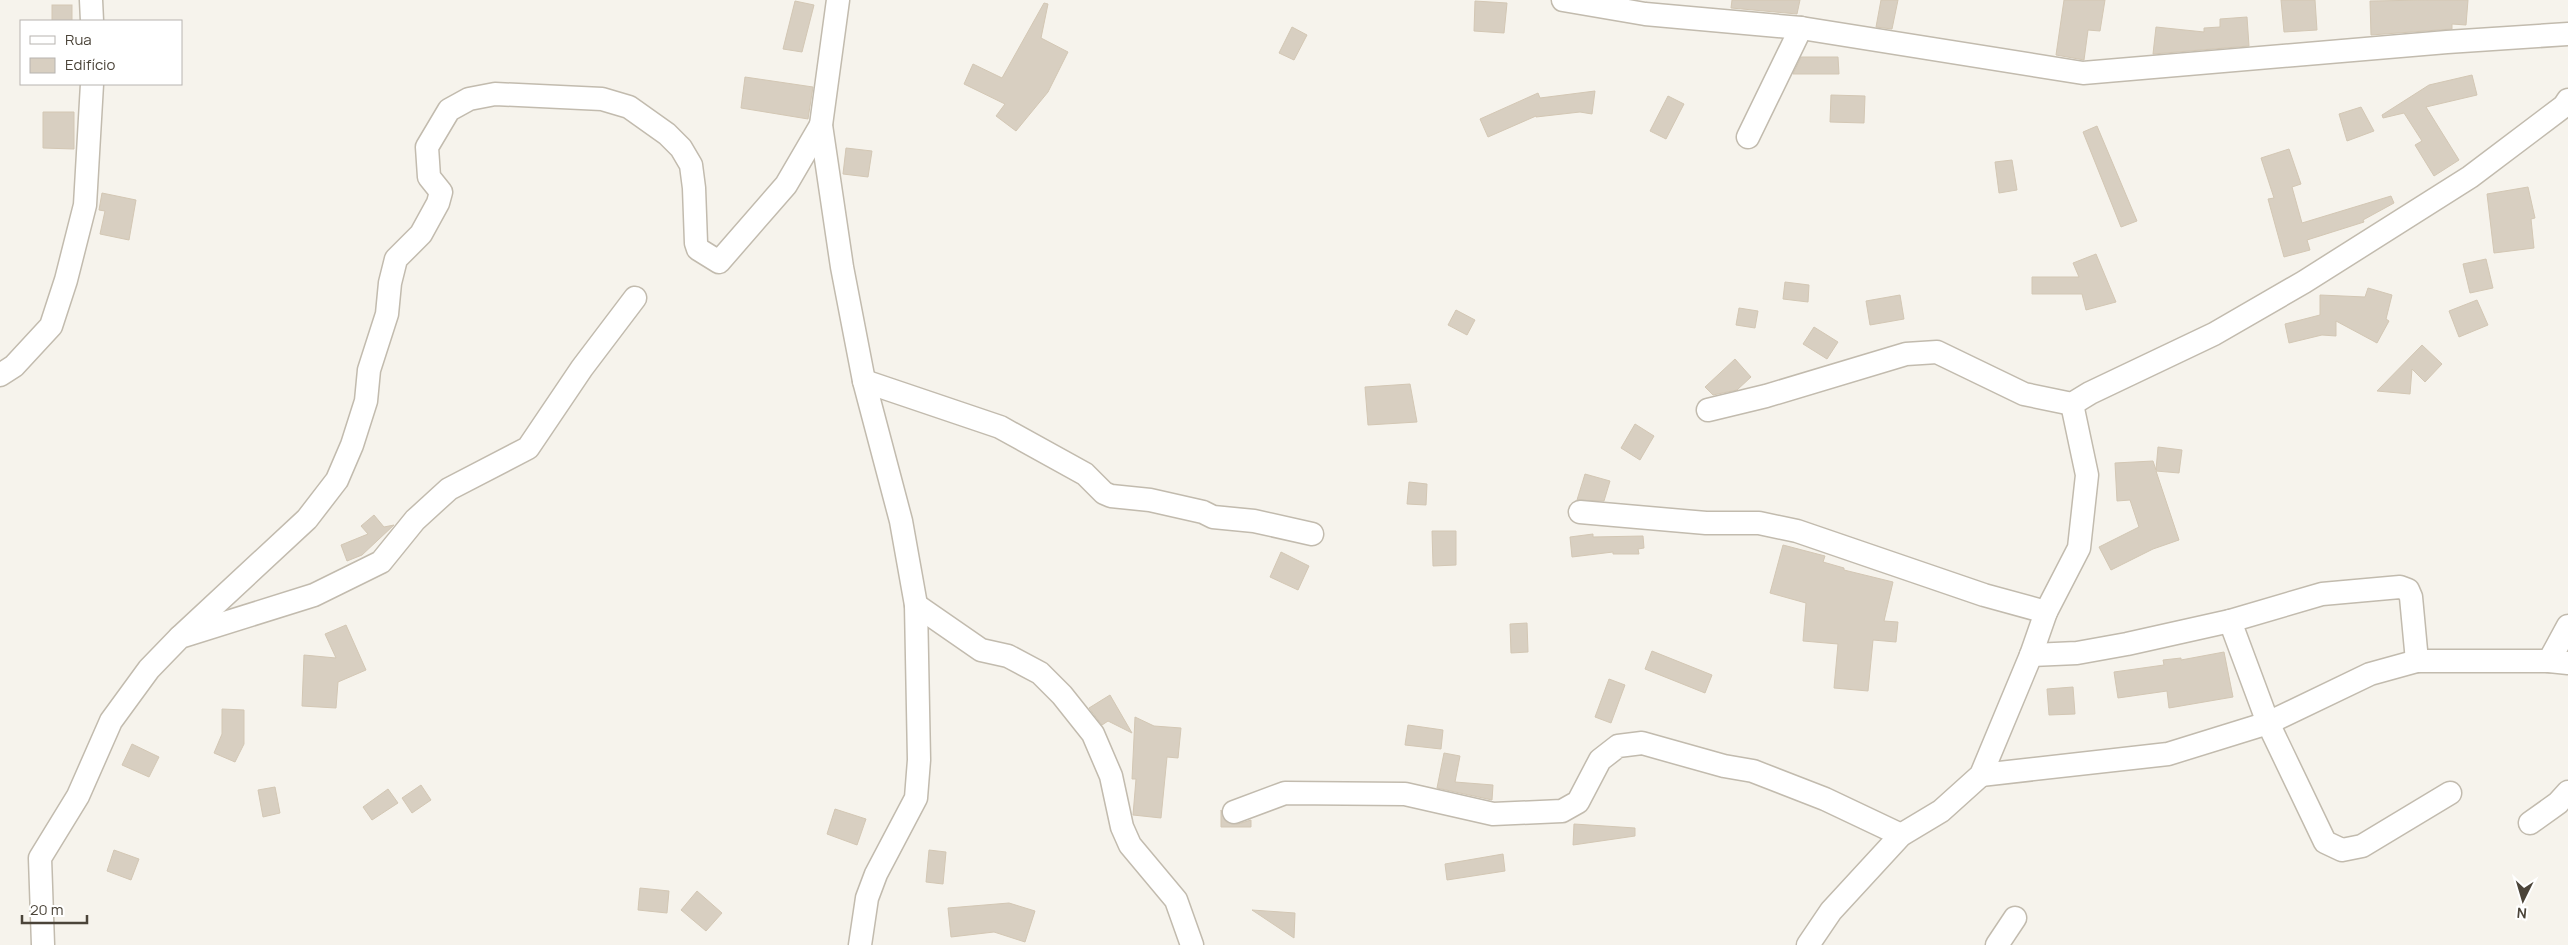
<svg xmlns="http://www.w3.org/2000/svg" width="2568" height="945" viewBox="0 0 2568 945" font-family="Manrope,sans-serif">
<rect width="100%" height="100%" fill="#f6f3ec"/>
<!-- building -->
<g fill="#d8cfc1" stroke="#d3c7b4">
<path d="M1732,0H1800L1797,14L1731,8Z"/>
<path d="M1881,0H1898L1892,29L1876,27Z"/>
<path d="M2064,0H2105L2100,31L2088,30L2084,60L2056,55Z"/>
<path d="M2281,0H2315L2317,30L2284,32Z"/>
<path d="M2428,0H2468L2466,25L2452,24V29L2371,35L2370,1Z"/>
<path d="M795,1L814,5L802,52L783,49Z"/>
<path d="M1475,1L1507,3L1504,33L1474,31Z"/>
<path d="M1044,3L1048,4L1041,38L1068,52L1048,92L1016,131L996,116L1005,104L964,84L973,64L1002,78Z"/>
<rect x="52" y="5" width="20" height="16"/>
<path d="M2247,17L2249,46L2153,54L2156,27L2204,32V28L2220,27V19Z"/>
<path d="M1292,27L1307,35L1294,60L1279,53Z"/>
<path d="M1801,57H1838L1839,74H1793Z"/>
<path d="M2472,75L2477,95L2426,107L2459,160L2434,176L2415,145L2422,141L2404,113L2383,118L2382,115L2429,85Z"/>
<path d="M745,77L813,87L808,119L741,108Z"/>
<path d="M1595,91L1592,114L1580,112L1536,117V116L1488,137L1480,119L1538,93L1540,98Z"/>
<path d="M1831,95L1865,96L1864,123L1830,122Z"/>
<path d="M1668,96L1684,104L1666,139L1650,131Z"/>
<path d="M2361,107L2374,131L2347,141L2339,114Z"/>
<path d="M43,112H74V149L43,148Z"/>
<path d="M2097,126L2137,221L2121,227L2083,132Z"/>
<path d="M846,148L872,151L868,177L843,174Z"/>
<path d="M2289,149L2301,184L2292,187L2302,223L2391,196L2394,203L2363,220L2364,222L2307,240L2310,250L2284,257L2268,199L2274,198L2261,158Z"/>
<path d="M2012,160L2017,190L1999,193L1995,162Z"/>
<path d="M2528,187L2535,218L2531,219L2534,248L2494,253L2487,194Z"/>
<path d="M102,193L136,200L129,240L100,234L105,211L99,210Z"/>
<path d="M2096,254L2116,302L2086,310L2082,294H2032V277H2079L2073,263Z"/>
<path d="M2486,259L2493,288L2470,293L2463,264Z"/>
<path d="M1785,282L1809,285L1808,302L1783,299Z"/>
<path d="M2368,288L2392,295L2386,319L2389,321L2377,343L2336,321V336L2322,335L2289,343L2285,324L2320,315V295L2365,297Z"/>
<path d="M1900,295L1904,319L1870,325L1866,301Z"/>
<path d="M2477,300L2488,325L2459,337L2449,311Z"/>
<path d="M1739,308L1758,311L1755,328L1736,325Z"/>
<path d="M1456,310L1475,320L1467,335L1448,325Z"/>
<path d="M1814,327L1838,342L1827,359L1803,344Z"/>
<path d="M2422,345L2442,364L2425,382L2412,369L2410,394L2377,391Z"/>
<path d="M1735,359L1751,377L1737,390L1713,395L1705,387Z"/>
<path d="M1410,384L1417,422L1368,425L1365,387Z"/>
<path d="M1635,424L1654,436L1640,460L1621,448Z"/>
<path d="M2158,447L2182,450L2179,473L2156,471L2179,540L2153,549L2111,570L2099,547L2139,527L2130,500L2117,501L2115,463L2153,461L2156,470Z"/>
<path d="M1585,474L1610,481L1604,501L1577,500Z"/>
<path d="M1409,482L1427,484L1426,505L1407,504Z"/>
<path d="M374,515L384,527L394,525L362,555L347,561L341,545L368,534L361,526Z"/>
<path d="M1432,531H1456V565L1433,566Z"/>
<path d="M1593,534V537L1643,536L1644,548L1638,549L1639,554H1613V552L1572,557L1570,537Z"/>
<path d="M1783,545L1825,556L1823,562L1844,568V570L1893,582L1884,621L1898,622L1896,642L1873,640L1868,691L1834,688L1838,644L1803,641L1806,603L1770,593Z"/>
<path d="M1281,552L1309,566L1298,590L1270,577Z"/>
<path d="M1527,623L1528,652L1511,653L1510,624Z"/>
<path d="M346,625L366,670L338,682L336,708L302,706L304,655L336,658L325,634Z"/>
<path d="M1652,651L1712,675L1705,693L1645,669Z"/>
<path d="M2224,652L2233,697L2169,708L2167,691L2118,698L2114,672L2164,665L2163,660L2181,658V660Z"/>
<path d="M1609,679L1625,685L1611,723L1595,717Z"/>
<path d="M2073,687L2075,714L2049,715L2047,689Z"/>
<path d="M1110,695L1132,733L1108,721L1102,725L1089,708Z"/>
<path d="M222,709L244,710V744L235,762L214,753L222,734Z"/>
<path d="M1135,717L1154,726L1181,728L1178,758L1167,757L1161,818L1133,815L1136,779H1132Z"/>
<path d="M1408,725L1443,730L1441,749L1405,745Z"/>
<path d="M132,744L159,757L149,777L122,765Z"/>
<path d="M1444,753L1460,756L1455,782L1493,785L1492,800L1437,788Z"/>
<path d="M421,785L431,800L412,813L402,798Z"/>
<path d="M275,787L280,813L263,817L258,790Z"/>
<path d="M388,789L398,803L372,820L363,807Z"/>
<path d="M835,809L866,819L857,845L827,834Z"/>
<path d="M1221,810L1226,822L1238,824L1251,820V827H1221Z"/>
<path d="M1574,824L1635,828V836L1573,845Z"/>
<path d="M114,850L139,859L131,880L107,871Z"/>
<path d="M929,850L946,852L943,884L926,882Z"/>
<path d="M1503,854L1505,871L1447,880L1445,864Z"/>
<path d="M640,888L669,891L667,913L638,910Z"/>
<path d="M697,891L722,913L706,931L681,910Z"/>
<path d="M1009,903L1035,911L1025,942L994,932L951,937L948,908Z"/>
<path d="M1252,910L1295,913L1294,938Z"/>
</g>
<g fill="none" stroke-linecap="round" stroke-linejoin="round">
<!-- minor casing -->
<g stroke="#c2bbae" stroke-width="25">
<g id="minor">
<path d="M91,0L92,21"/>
<path d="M838,0L821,125L842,267L864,381L901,521L916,605L919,760L916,798L876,874L867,898L860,945"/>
<path d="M1563,0L1645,14L1801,28L2083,73L2447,42L2568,34"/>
<path d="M1748,137L1801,28"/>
<path d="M0,375L14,366L51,326L66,280L85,205L92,84"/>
<path d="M864,381L1000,427L1085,474L1104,493L1111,496L1150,500L1203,512L1213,517L1254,521L1312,534"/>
<path d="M1708,410L1766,396L1906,354L1937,352L2024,394L2072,404L2090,393L2214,334L2304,282L2470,177L2564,106L2568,100"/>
<path d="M1580,512L1706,523H1759L1797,531L1984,595L2046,612"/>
<path d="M916,605L981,650L1008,656L1040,673L1062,695L1093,734L1111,776L1122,827L1130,845L1176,900L1192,945"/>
<path d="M2230,621L2268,723L2325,842L2342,850L2362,846L2450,793"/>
<path d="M180,637L307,519L337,480L352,445L366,401L369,370L387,314L390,283L396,259L421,234L438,203L441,192L429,177L427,147L449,110L469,99L495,94L602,99L629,107L667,134L681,148L691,165L694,188L696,243L698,249L719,262L786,185L821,125"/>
<path d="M2031,655L2077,653L2127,644L2230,621L2322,594L2400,587L2408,590L2411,597L2417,661"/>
<path d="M2549,661L2568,626"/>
<path d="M1981,775L2168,754L2268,723L2370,674L2417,661H2549L2568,663"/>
<path d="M1234,812L1285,793L1405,794L1493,814L1562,811L1578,802L1600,760L1618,746L1642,743L1724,766L1753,771L1825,799L1901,835"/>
<path d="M2530,823L2558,803L2568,792"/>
<path d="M43,945L40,858L78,796L111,721L149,669L180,637L314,595L381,562L415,520L449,489L528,448L582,368L635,298"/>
<path d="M1808,945L1831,911L1901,835L1941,811L1981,775L2031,655L2046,612L2079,548L2087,475L2072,404"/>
<path d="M1997,945L2015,918"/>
</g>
</g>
<!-- minor -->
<use href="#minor" stroke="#fff" stroke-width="22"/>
</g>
<!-- legend -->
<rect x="20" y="20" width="162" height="65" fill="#ffffff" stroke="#b7b4b0"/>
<rect x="30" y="36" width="25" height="8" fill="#ffffff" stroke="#b7b4b0"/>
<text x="65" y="45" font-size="15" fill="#4b4439">Rua</text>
<rect x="30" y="58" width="25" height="15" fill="#d8cfc1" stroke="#b7b4b0"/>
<text x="65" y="70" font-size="15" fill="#4b4439">Edifício</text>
<!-- north arrow -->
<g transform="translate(2523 900) rotate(185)" stroke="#ffffff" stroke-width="4" paint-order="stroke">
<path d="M0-4L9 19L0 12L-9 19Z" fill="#4b4439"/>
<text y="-8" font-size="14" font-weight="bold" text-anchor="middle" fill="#4b4439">N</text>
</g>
<!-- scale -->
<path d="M22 915v8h65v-8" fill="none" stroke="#4b4439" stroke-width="2.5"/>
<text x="30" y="915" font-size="15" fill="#4b4439" stroke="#ffffff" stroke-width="4" paint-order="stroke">20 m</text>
</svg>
